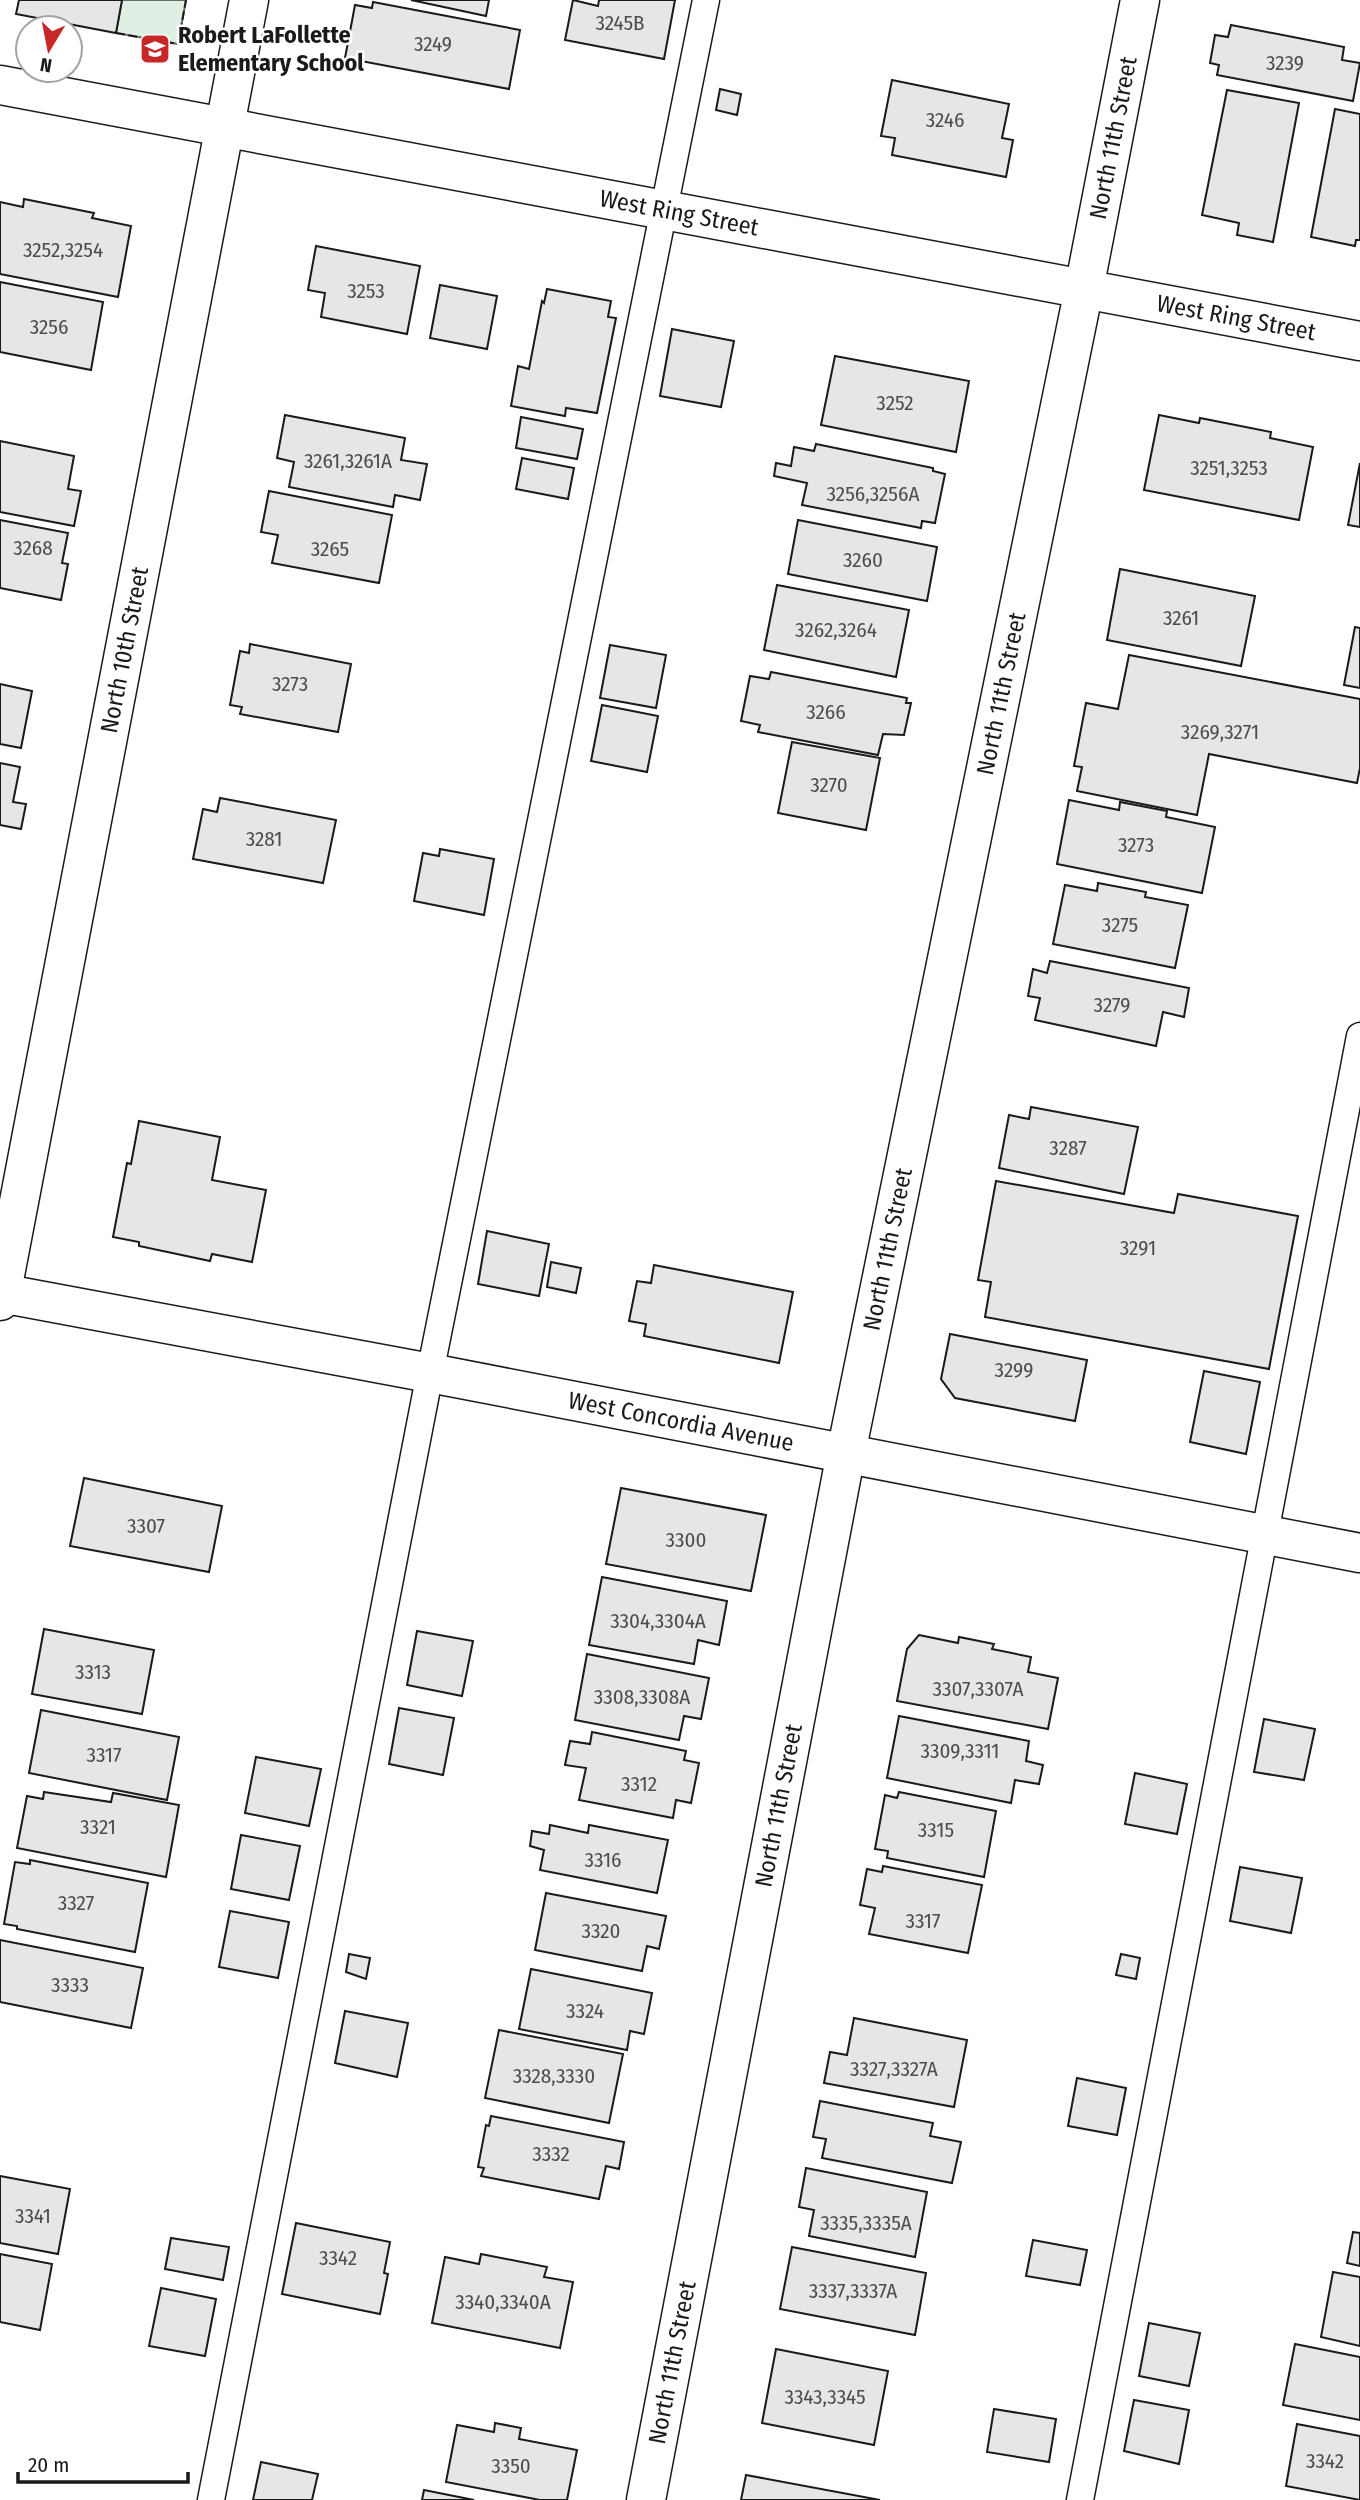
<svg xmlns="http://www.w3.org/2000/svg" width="1360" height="2500" viewBox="0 0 1360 2500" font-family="'Fira Sans Condensed',sans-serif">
<rect width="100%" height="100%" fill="#fff"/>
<!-- green -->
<path fill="#e0efe3" stroke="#6a6a6a" stroke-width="2" d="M122,0H186L178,44L116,33Z"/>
<!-- building -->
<g fill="#e6e6e6" stroke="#1a1a1a" stroke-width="2">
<path d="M19,0H122L116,33L16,14Z"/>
<path d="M411,0H489L486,16Z"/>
<path d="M573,0L598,6L599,0H675L664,59L565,40Z"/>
<path d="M373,2L520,30L509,89L345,58L355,5L372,8Z"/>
<path d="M1231,25L1344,47L1342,60L1360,63L1353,101L1217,75L1219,65L1210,63L1215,35L1228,37Z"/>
<path d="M892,80L1009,104L1002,138L1013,140L1006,177L892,155L895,138L881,136Z"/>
<path d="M720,89L741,94L737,115L716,110Z"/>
<path d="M1227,90L1299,103L1273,242L1237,235L1239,223L1202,215Z"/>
<path d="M1335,109L1360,114V240H1356L1355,246L1311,237Z"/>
<path d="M24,199L94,213L92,218L131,226L118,297L0,274V202L23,207Z"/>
<path d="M316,246L420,266L407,334L321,317L325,293L308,290Z"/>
<path d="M0,282L103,302L91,370L0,352Z"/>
<path d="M440,285L497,296L487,349L430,338Z"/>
<path d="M547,289L611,301L608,317L616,318L597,413L566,408L565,416L511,406L518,366L529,369L542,301L544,303Z"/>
<path d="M672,329L734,341L721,407L660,396Z"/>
<path d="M835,356L969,381L956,452L821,425Z"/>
<path d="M285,415L405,438L401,460L427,464L420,500L395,495L393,507L289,487L294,462L277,458Z"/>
<path d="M1159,415L1199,423L1200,418L1271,432L1270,438L1313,447L1299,520L1144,490Z"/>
<path d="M521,417L583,429L577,459L516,448Z"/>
<path d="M0,441L74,456L68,489L81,491L74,526L0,512Z"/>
<path d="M816,444L933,468V471L945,474L935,523L922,521L921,528L802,505L807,483L774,476L776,463L791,466L794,447L814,451Z"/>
<path d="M522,458L574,468L568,499L516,489Z"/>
<path d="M1360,463V527L1348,525Z"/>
<path d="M269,491L392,515L379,583L272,563L278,535L261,532Z"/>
<path d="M0,520L68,533L62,563L68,564L61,600L0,588Z"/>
<path d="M798,520L937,547L927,601L788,574Z"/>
<path d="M1120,569L1255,596L1241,666L1107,640Z"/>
<path d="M777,585L909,610L896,677L764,650Z"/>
<path d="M1355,627L1360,628V688L1344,685Z"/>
<path d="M250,644L351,664L338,732L240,714L242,707L230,705L240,651L249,653Z"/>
<path d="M610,645L666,655L656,708L600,698Z"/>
<path d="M1129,655L1360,699V768L1357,783L1209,754L1197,815L1077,791L1082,767L1074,766L1086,703L1118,709Z"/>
<path d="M771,672L907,698L906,703H911L904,735L883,734L878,755L758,732L760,725L741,721L750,676L769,679Z"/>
<path d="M0,684L32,691L21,748L0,744Z"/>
<path d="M602,705L658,716L647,772L591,761Z"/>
<path d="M792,742L880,758L866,830L778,813Z"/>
<path d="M0,763L20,767L13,802L26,804L21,829L0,825Z"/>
<path d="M220,798L336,820L323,883L193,859L203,809L217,812Z"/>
<path d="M1069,800L1119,810L1120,802L1167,811L1166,817L1215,827L1202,893L1057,864Z"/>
<path d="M440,849L494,859L484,915L414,901L423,853L439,856Z"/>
<path d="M1098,883L1146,892L1145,897L1188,905L1175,968L1053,944L1065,885L1097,891Z"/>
<path d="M1050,961L1189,988L1184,1017L1163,1012L1156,1046L1035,1020L1040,998L1028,996L1033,969L1047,973Z"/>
<path d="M1031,1107L1138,1127L1124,1194L999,1168L1009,1115L1029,1119Z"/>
<path d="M139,1121L220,1137L212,1180L266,1190L252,1262L212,1254L210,1261L139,1246V1242L113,1237L127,1163L131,1164Z"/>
<path d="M996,1181L1174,1213L1178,1194L1298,1216L1269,1369L985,1317L991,1282L978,1280Z"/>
<path d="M487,1231L549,1244L539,1296L478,1284Z"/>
<path d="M551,1262L581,1268L576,1293L547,1287Z"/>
<path d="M654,1265L793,1292L779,1363L644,1336L646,1324L629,1321L637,1281L651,1283Z"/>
<path d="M950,1334L1087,1360L1075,1421L955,1398L941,1379Z"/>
<path d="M1204,1371L1260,1382L1246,1454L1190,1442Z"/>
<path d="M84,1478L222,1506L209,1572L70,1546Z"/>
<path d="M621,1488L766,1515L751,1591L606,1564Z"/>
<path d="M602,1577L727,1601L719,1645L698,1640L694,1664L589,1645Z"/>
<path d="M44,1629L154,1650L142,1714L32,1694Z"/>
<path d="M417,1631L473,1641L462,1696L407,1685Z"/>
<path d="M919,1635L958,1643L959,1637L994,1644L992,1649L1031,1657L1028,1672L1058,1678L1048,1729L897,1701L907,1649Z"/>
<path d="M587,1654L709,1678L701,1719L684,1716L679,1740L575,1720Z"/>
<path d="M399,1708L454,1718L443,1775L389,1764Z"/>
<path d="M41,1710L179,1737L167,1800L29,1773Z"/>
<path d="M899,1716L1029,1741L1026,1761L1043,1765L1039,1784L1015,1780L1011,1803L887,1778Z"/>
<path d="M1264,1719L1315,1729L1304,1780L1254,1772Z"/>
<path d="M592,1732L686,1751L684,1760L699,1763L691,1803L676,1800L673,1818L579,1800L586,1768L565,1765L570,1741L590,1744Z"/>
<path d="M256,1757L321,1769L309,1826L245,1813Z"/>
<path d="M1135,1773L1187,1784L1177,1834L1125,1824Z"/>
<path d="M44,1792L111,1802L113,1793L179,1805L166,1877L17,1848L27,1796L43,1799Z"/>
<path d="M899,1792L996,1811L984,1877L887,1858L888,1851L875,1849L885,1795L897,1798Z"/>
<path d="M550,1825L588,1833L589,1825L668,1840L657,1893L540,1870L544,1850L530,1846L532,1831L549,1834Z"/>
<path d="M241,1835L300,1846L289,1900L231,1889Z"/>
<path d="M30,1860L148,1883L135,1952L17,1929V1926L4,1924L15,1862L30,1864Z"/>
<path d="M883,1866L982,1885L968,1953L869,1934L875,1908L860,1905L867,1869L882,1872Z"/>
<path d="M1240,1867L1302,1878L1291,1933L1230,1921Z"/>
<path d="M546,1893L666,1916L659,1949L647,1946L642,1971L535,1950Z"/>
<path d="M230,1911L289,1922L278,1978L219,1967Z"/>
<path d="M0,1940L143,1968L131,2028L0,2002Z"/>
<path d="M349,1954L370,1958L366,1979L346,1972Z"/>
<path d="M1121,1954L1140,1958L1136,1979L1116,1975Z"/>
<path d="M531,1969L652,1993L644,2034L630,2031L627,2050L519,2029Z"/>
<path d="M345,2011L408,2023L397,2077L335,2063Z"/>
<path d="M854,2018L967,2040L954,2107L824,2083L830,2052L847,2055Z"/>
<path d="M499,2030L623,2054L609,2123L485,2098Z"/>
<path d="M1077,2078L1126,2088L1117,2135L1068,2126Z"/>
<path d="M820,2101L933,2123L930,2136L961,2142L952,2183L822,2158L826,2139L813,2137Z"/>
<path d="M491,2116L624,2142L619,2169L606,2166L599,2199L481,2176L484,2168L478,2167L486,2125L489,2126Z"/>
<path d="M806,2168L927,2192L915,2257L809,2236L814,2210L799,2207Z"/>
<path d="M0,2176L70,2189L58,2254L0,2243Z"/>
<path d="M296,2223L390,2242L384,2273L388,2274L380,2314L282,2294Z"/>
<path d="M1353,2232L1360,2233V2266L1347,2263Z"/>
<path d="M171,2238L229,2247L223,2280L165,2269Z"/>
<path d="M1033,2240L1087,2250L1080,2285L1026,2276Z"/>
<path d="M792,2247L926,2273L915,2335L780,2309Z"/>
<path d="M0,2254L52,2264L40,2330L0,2322Z"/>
<path d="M481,2254L547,2267L544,2277L573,2282L560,2348L432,2323L445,2257L479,2264Z"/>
<path d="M1333,2272L1360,2277V2346L1321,2337Z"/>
<path d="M161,2288L216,2299L205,2356L149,2346Z"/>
<path d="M1149,2323L1200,2333L1189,2386L1139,2376Z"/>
<path d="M1295,2344L1360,2357V2420L1283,2405Z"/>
<path d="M776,2349L888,2371L874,2445L762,2423Z"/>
<path d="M1134,2400L1189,2410L1179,2464L1124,2451Z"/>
<path d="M994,2409L1056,2419L1049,2462L987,2452Z"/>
<path d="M495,2423L521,2428L519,2439L577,2450L567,2500H540L446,2482L457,2425L494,2432Z"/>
<path d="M1297,2424L1360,2436V2500L1286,2486Z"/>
<path d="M261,2462L318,2474L312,2500H253Z"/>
<path d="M746,2475L880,2500H741Z"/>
<path d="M424,2490L474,2500H422Z"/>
</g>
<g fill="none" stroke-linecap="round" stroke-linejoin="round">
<!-- service casing -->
<g stroke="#1a1a1a" stroke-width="29">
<g id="service">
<path d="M211,2500L430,1373L706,0"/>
<path d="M1080,2500L1360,1036"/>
</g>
</g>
<!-- minor casing -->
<g stroke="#1a1a1a" stroke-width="41">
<g id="minor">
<path id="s1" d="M0,85L1360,341"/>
<path id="s2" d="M0,1293L430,1373L1360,1553"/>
<path id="s3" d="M0,1301L249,0"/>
<path id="s4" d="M646,2500L846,1453L1084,289L1140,0"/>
</g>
</g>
<!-- service -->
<use href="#service" stroke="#fff" stroke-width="26"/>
<!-- minor -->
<use href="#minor" stroke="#fff" stroke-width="38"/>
<!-- fence -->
<path stroke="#1a1a1a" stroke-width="2" stroke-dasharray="9 3.5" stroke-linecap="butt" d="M116,33L178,44L186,0"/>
</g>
<!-- icons -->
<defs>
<g id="school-square" transform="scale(1.575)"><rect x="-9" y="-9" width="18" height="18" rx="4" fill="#c62828" stroke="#fff"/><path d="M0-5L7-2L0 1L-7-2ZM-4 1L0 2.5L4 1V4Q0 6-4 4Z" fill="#fff"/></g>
</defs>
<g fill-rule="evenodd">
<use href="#school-square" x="155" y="49"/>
</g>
<g text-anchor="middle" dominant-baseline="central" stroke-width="5" stroke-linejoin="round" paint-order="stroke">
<!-- number labels -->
<g font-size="21" fill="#4d4d4d">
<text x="620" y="23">3245B</text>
<text x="433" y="44">3249</text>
<text x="1285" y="63">3239</text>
<text x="945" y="120">3246</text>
<text x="63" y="250">3252,3254</text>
<text x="366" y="291">3253</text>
<text x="49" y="327">3256</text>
<text x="895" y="403">3252</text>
<text x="348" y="461">3261,3261A</text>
<text x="1229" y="468">3251,3253</text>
<text x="873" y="494">3256,3256A</text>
<text x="33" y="548">3268</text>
<text x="330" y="549">3265</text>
<text x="863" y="560">3260</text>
<text x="1181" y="618">3261</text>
<text x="836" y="630">3262,3264</text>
<text x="290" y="684">3273</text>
<text x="826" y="712">3266</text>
<text x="1220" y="732">3269,3271</text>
<text x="829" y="785">3270</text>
<text x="264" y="839">3281</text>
<text x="1136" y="845">3273</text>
<text x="1120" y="925">3275</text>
<text x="1112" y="1005">3279</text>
<text x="1068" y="1148">3287</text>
<text x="1138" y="1248">3291</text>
<text x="1014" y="1370">3299</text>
<text x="146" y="1526">3307</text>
<text x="686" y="1540">3300</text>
<text x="658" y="1621">3304,3304A</text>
<text x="93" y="1672">3313</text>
<text x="978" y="1689">3307,3307A</text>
<text x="642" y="1697">3308,3308A</text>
<text x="960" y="1751">3309,3311</text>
<text x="104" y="1755">3317</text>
<text x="639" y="1784">3312</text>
<text x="98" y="1827">3321</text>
<text x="936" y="1830">3315</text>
<text x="603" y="1860">3316</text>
<text x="76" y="1903">3327</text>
<text x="923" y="1921">3317</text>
<text x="601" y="1931">3320</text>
<text x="70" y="1985">3333</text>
<text x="585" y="2011">3324</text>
<text x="894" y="2069">3327,3327A</text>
<text x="554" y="2076">3328,3330</text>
<text x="551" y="2154">3332</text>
<text x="33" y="2216">3341</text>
<text x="866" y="2223">3335,3335A</text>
<text x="338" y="2258">3342</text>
<text x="853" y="2291">3337,3337A</text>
<text x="503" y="2302">3340,3340A</text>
<text x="825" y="2397">3343,3345</text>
<text x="1325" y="2461">3342</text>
<text x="511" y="2466">3350</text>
</g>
<!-- poi labels -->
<g font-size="24" font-weight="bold" fill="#1a1a1a" stroke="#fff" text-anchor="start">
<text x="178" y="35">Robert LaFollette<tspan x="178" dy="28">Elementary School</tspan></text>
</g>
<!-- street labels -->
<g font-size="24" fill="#1a1a1a" stroke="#fff">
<text stroke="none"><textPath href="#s4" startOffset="2408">North 11th Street</textPath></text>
<text stroke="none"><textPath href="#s1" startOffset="691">West Ring Street</textPath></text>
<text stroke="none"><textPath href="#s1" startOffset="1258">West Ring Street</textPath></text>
<text stroke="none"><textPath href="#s3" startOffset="663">North 10th Street</textPath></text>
<text stroke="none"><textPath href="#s4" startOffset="1841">North 11th Street</textPath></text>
<text stroke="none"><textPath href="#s4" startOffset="1274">North 11th Street</textPath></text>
<text stroke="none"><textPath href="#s2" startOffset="693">West Concordia Avenue</textPath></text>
<text stroke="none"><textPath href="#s4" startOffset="707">North 11th Street</textPath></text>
<text stroke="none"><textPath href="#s4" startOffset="140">North 11th Street</textPath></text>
</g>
</g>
<!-- north arrow -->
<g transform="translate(49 49) rotate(190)"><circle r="33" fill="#ffffff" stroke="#a3a3a3" stroke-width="2"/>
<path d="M0-5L12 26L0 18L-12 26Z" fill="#c62828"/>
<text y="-10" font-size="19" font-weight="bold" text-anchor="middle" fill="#1a1a1a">N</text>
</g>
<!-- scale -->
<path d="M18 2472v10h170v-10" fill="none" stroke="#1a1a1a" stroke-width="3.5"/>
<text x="28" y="2472" font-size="21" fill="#1a1a1a" stroke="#ffffff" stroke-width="5" paint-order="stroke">20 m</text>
</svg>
